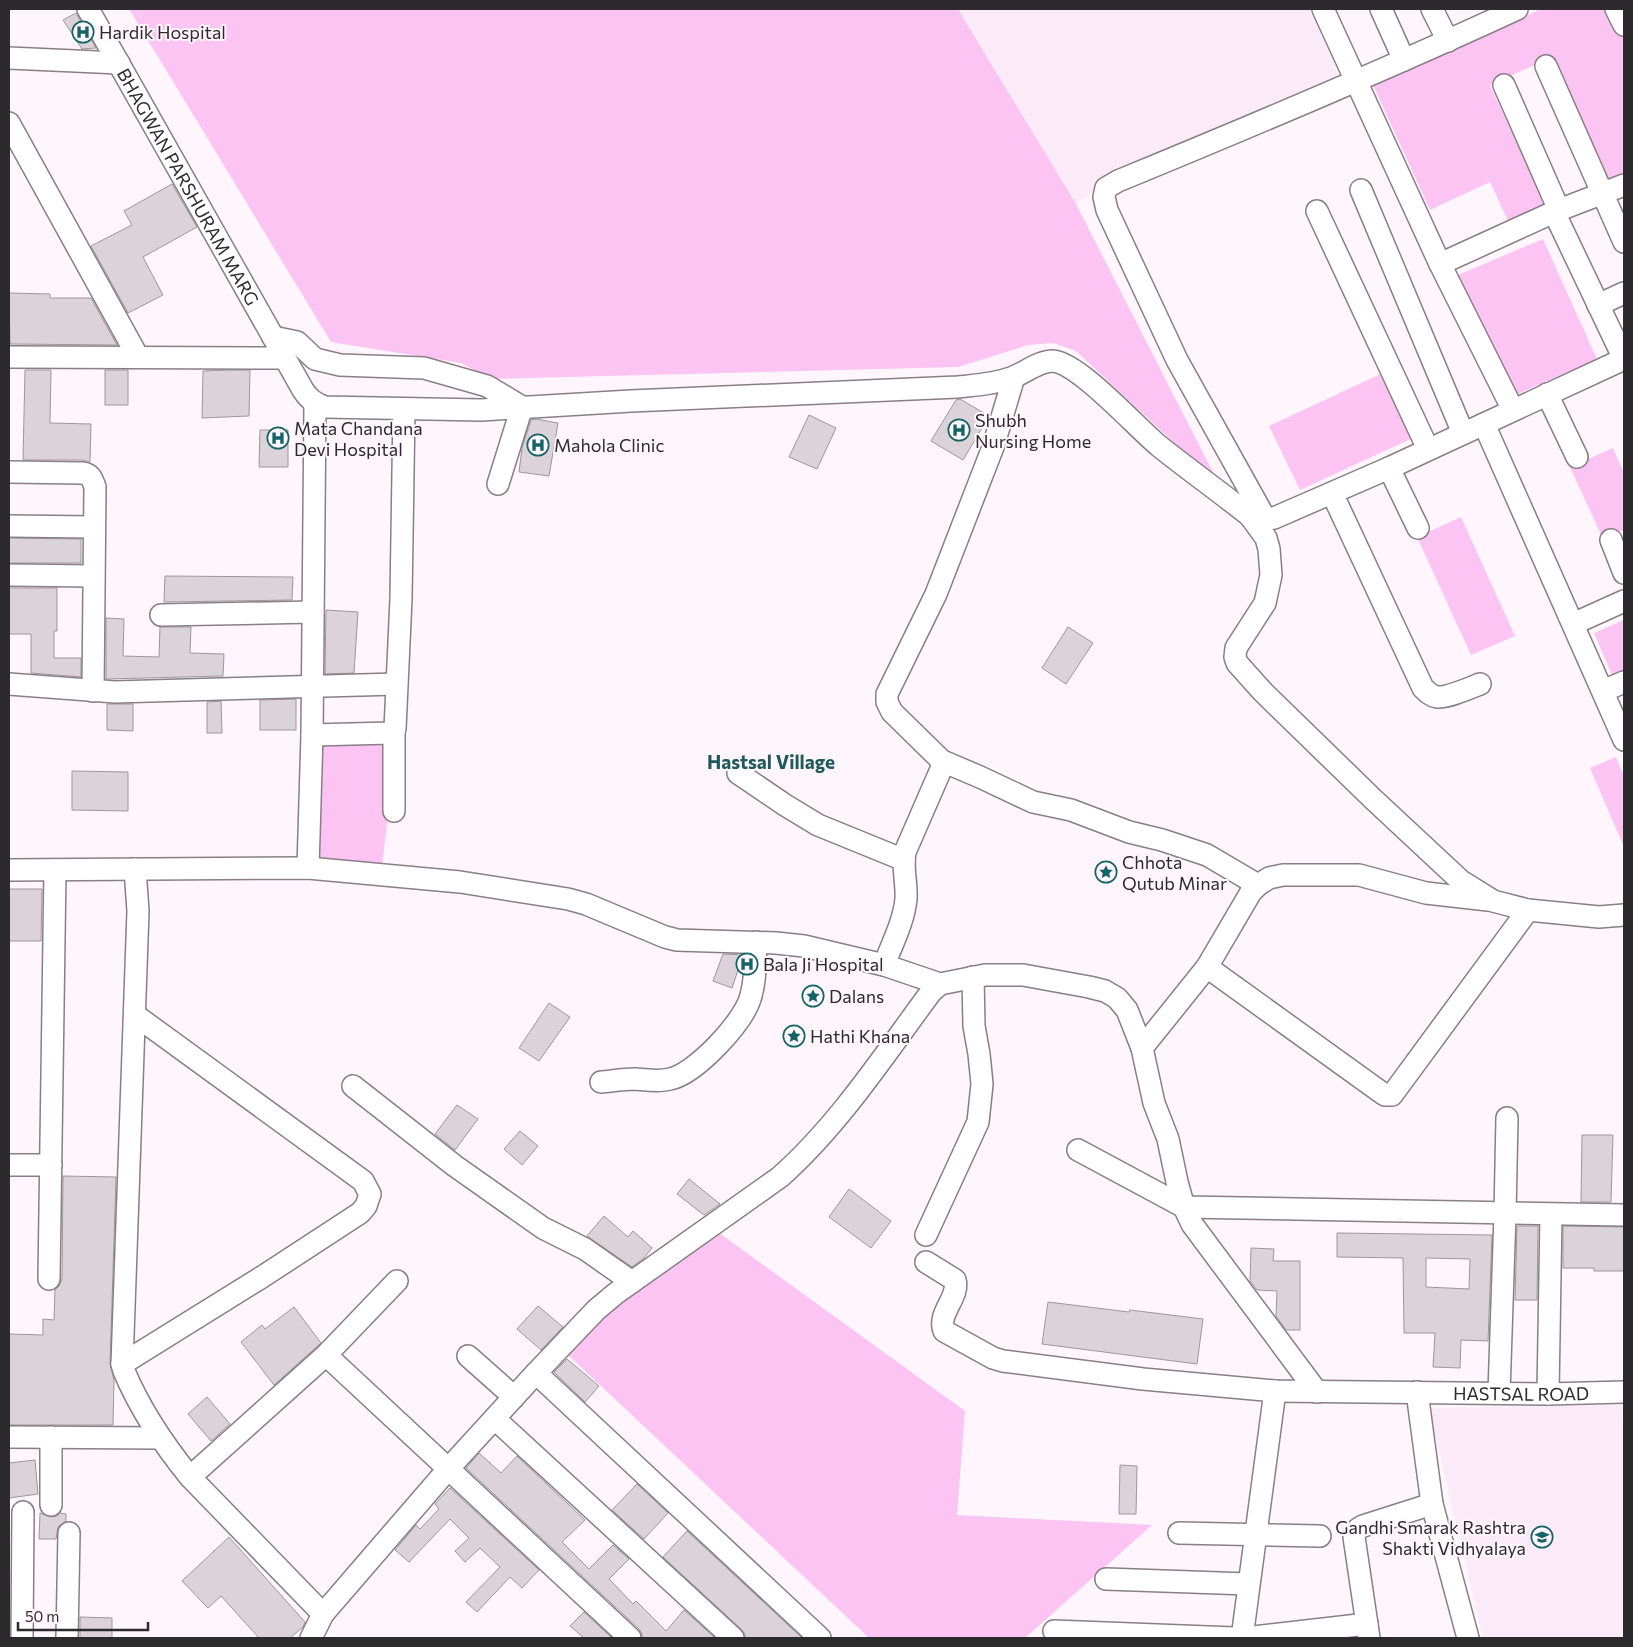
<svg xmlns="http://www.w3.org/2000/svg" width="1633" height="1647" viewBox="0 0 1633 1647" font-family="Commissioner,sans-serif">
<rect width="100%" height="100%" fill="#fff6fd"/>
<!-- built -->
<g fill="#fbebf8">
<path d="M958,9H1309L1341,80L1104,184L1076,204Z"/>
<path d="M1621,1405L1624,1436V1638H1483L1429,1408Z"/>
</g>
<!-- green -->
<g fill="#fbc4f3">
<path d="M129,9H958L1076,204L1220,486L1076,351L1053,343L1028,345L958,367L491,379L461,363L331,342Z"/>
<path d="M1541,9H1612L1624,36V174L1605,182L1548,59L1490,85L1547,209L1510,225L1490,182L1430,210L1373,85Z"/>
<path d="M1543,239L1597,359L1513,396L1458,275Z"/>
<path d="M1387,371L1417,436L1300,490L1269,426Z"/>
<path d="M1613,448L1624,473V530L1603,539L1570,467Z"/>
<path d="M1461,517L1515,636L1471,655L1417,537Z"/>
<path d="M1624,620V687L1618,689L1594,633Z"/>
<path d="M316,737H391L392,782L382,866L310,864Z"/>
<path d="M1616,757L1624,777V847L1590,768Z"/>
<path d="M715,1230L965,1411L957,1515L1152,1525L1025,1638H869L566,1353L607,1302Z"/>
</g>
<!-- building -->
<g fill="#dcd3da" stroke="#9e969d" fill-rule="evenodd">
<path d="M76,13L77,15L96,48L82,49L63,20Z"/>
<path d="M172,184L197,227L143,257L163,295L128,313L91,246L132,225L124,211Z"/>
<path d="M9,293L50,294V298H91L117,345L10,344Z"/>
<path d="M25,370H51L50,423L91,424L90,462L82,460H23Z"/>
<rect x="105" y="370" width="23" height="35"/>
<path d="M228,370H250L249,416L202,418L203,371Z"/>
<path d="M960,399L989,416L963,460L931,441L956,400Z"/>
<path d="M809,415L836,428L817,469L789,457Z"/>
<path d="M536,419L558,423L549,476L519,472L522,448L531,420Z"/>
<path d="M260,430H288V467H259Z"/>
<path d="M9,538L81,539V563H9Z"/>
<path d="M165,576L293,577L292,600L164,602Z"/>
<path d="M9,588H57V631H54V658H81V677L31,673V634H9Z"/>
<path d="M326,610L358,612L354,673L325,674Z"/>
<path d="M106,618L124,619L123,656L159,657L160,627H191L190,653L224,654L223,676L106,679Z"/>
<path d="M1068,627L1093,643L1066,684L1042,668Z"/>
<path d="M296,699V730H260V700Z"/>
<path d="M221,701L222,733H207V702Z"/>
<path d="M107,704H133V731L107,730Z"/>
<path d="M72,771L128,772V811L72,810Z"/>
<path d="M9,889H42L41,941H9Z"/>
<path d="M723,954L743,955L732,988L713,981Z"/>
<path d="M549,1003L570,1017L539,1061L519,1048Z"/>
<path d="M457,1105L478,1119L455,1150L435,1134Z"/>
<path d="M520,1131L538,1146L522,1165L504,1149Z"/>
<path d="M1582,1135H1613L1611,1202H1581Z"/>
<path d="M63,1176L116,1177L110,1364L114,1380L113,1425H9V1334L43,1335V1319L54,1320L55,1290L59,1286L62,1279Z"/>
<path d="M689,1179L720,1204L704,1215L677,1194Z"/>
<path d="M849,1189L891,1221L871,1248L829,1217Z"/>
<path d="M604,1216L628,1237L633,1231L652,1248L643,1259L632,1267L587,1236Z"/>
<path d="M1517,1226H1538L1537,1300H1515Z"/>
<path d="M1563,1226L1624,1227V1271H1594V1268H1563Z"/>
<path d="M1337,1233L1492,1235L1488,1341L1461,1340L1460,1368L1433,1367L1435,1333H1404L1403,1258L1337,1257ZM1426,1258L1470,1259L1469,1289L1426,1287Z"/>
<path d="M1251,1248L1274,1249L1273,1261H1300V1330H1286L1276,1316L1277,1291L1257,1290L1250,1281Z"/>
<path d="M1048,1302L1129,1312L1130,1310L1203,1319L1197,1364L1042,1344Z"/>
<path d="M538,1306L563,1327L541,1350L517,1329Z"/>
<path d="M294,1307L321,1343L274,1385L241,1342L262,1325L265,1329Z"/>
<path d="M567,1359L599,1386L585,1402L554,1372Z"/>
<path d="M207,1397L230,1424L211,1441L188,1414Z"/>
<path d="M479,1453L501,1473L517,1456L585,1520L562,1542L589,1569L613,1545L629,1559L609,1579L633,1604L636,1601L666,1631L684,1610L715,1638H642V1634L639,1629L466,1468Z"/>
<path d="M35,1460L38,1494L9,1498V1463Z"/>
<path d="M1120,1465L1137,1466L1136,1514H1119Z"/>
<path d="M637,1484L668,1513L644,1539L612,1510Z"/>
<path d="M450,1488L539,1570L522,1588L510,1577L477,1612L466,1602L500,1567L480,1548L465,1562L455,1551L469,1538L450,1519L409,1562L395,1550L416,1525L420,1529L439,1509L435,1504Z"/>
<path d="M40,1513L51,1517L57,1516L60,1513L66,1514V1521L58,1527L56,1539H39Z"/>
<path d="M687,1531L802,1638H745V1634L741,1629L663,1557Z"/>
<path d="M229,1537L305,1622L303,1627L290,1638H259L221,1596L208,1608L182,1581Z"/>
<path d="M584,1612L612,1638H584L570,1626Z"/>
<path d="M80,1617L112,1618V1638H80Z"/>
</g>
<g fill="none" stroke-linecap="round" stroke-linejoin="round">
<!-- minor casing -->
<g stroke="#877f85" stroke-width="24">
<g id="minor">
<path id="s1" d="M88,9L303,390C309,399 314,403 325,407L481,410L631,401L958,387C976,385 994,384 1011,378C1025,373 1038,361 1053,361C1079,363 1137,428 1159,446C1189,470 1220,492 1250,516C1258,520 1265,520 1274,518L1389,468L1624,359"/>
<path d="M1323,9L1440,264L1513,410"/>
<path d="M1381,9L1404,60"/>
<path d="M1432,9L1448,41"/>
<path d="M1616,9L1624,25"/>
<path d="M9,58L119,63"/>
<path d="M1546,66L1624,242"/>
<path d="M1504,85L1559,210"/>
<path d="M9,123L138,357"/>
<path d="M1361,190L1463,433"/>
<path d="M1317,211L1428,449"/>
<path d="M1554,212L1624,359"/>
<path d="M1440,264L1554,212L1624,185"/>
<path d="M1598,305L1624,293"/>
<path d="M273,337L297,342L315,359L340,365L424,368L487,386L522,407"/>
<path d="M9,357L285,358"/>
<path d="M1547,394L1577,457"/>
<path d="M1484,424L1624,740"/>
<path d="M1389,468L1418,528"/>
<path d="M9,472L82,473C91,474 92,479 95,487L93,691"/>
<path d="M498,484L522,407"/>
<path d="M1332,493L1423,688C1427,692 1431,696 1437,697C1447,698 1470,688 1480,684"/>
<path d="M1250,516L1266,538L1269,549L1271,575L1265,603L1236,648L1235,657L1237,663L1263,692L1373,799L1461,881L1493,901L1528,910L1599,917L1624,915"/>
<path d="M1266,520L1177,360L1107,210L1104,197L1106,188L1118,181C1252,126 1385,70 1517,9"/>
<path d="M9,526L94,527"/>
<path d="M1611,540L1624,573"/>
<path d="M9,575L93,576"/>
<path d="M161,615L313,612"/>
<path d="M1573,624L1624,601"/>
<path d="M9,684L115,692L396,684"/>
<path d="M1603,691L1624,682"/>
<path d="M394,731V811"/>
<path d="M312,735L391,733L395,729L401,599L404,409"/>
<path d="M940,760L980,777L1033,802L1071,810L1129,832L1162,840L1207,855L1258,885"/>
<path d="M738,773L785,805L818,825L904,860"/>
<path d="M308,868L312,735L315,404"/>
<path d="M135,869L138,911L122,1364L124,1371C140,1409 164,1445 190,1477L323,1614"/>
<path d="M9,870L308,868L460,882L568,899L586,904L665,937L677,940L776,943L804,946L884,965L940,984L985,975H1023L1089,987L1105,991L1117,998L1127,1010L1142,1048L1154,1103L1168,1139L1177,1182L1184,1207L1192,1224L1317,1392"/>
<path d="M884,965C892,944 904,921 906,899C907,883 902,868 905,852L942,767L941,761L938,757L892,712L887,702V694L936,594L993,447L1014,377"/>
<path d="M1207,967L1382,1093L1385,1095H1392L1528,910"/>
<path d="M1142,1048L1207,967L1251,892L1258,885L1269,878L1283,875H1359L1426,893L1488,900"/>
<path d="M601,1082C612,1081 624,1079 635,1079C647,1080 659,1082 670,1079C695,1074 742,1024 750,999C756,981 755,961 756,942"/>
<path d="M353,1086L455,1166L543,1228L585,1249L632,1282"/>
<path d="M1078,1150L1184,1207L1624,1215"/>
<path d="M9,1165H51"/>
<path d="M926,1235L978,1122L982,1084L979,1054L974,1026L973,977"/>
<path id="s2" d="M926,1262L955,1280C960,1297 937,1313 944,1331L993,1358L1003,1361L1143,1379L1275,1391L1548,1394L1624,1392"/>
<path d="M49,1279L55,870"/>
<path d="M326,1355L630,1638"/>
<path d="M468,1356L514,1397"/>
<path d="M122,1364L262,1277L360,1213L366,1206L370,1194L363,1181L135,1015"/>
<path d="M536,1373L820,1638"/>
<path d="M1417,1392L1432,1504L1468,1638"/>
<path d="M1499,1393L1505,1214L1507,1118"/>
<path d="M1548,1394L1551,1214"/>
<path d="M495,1419L733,1638"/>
<path d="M9,1437L160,1438"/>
<path d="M51,1437V1505"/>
<path d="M190,1477L326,1355L397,1281"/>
<path d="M1179,1533L1320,1536"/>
<path d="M1106,1579L1248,1584"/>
<path d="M1054,1631L1234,1638"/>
<path d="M22,1638L23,1512"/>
<path d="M67,1638L69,1533"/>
<path d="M311,1638L323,1614L449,1468L536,1373L596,1310L615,1294L780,1177C838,1126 885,1054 931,992L940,984"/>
<path d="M1242,1638L1275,1391"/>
<path d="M1245,1638L1367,1624"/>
<path d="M1369,1638L1354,1537C1355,1531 1357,1529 1363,1526L1432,1504"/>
</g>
</g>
<!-- minor -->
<use href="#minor" stroke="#fff" stroke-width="21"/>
</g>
<!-- icons -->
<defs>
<g id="hospital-ring" transform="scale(1.125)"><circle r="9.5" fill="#fff6fd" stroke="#156464" stroke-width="1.5"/><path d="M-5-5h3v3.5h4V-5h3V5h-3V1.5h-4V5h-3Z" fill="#156464"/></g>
<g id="sight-ring" transform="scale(1.125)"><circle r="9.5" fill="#fff6fd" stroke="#156464" stroke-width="1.5"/><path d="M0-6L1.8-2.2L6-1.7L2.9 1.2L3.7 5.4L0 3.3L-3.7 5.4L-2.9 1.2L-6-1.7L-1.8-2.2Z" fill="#156464"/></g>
<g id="school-ring" transform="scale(1.125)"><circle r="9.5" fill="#fff6fd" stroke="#156464" stroke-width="1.5"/><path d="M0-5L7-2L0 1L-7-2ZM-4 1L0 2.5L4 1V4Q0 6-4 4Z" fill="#156464"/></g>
</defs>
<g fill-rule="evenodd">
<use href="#hospital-ring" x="83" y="32"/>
<use href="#hospital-ring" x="959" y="430"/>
<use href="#hospital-ring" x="278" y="438"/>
<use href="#hospital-ring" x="538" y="445"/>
<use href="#sight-ring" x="1106" y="872"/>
<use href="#hospital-ring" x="747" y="964"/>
<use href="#sight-ring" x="813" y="996"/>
<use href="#sight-ring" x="794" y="1036"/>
<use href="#school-ring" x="1542" y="1537"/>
</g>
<g text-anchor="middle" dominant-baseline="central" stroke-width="4" stroke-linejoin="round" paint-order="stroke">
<!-- poi labels -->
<g font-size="18" fill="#2d2a2d" stroke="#fff6fd" text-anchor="start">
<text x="99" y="32">Hardik Hospital</text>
<text x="975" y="420">Shubh<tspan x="975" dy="21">Nursing Home</tspan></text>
<text x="294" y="428">Mata Chandana<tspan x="294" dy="21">Devi Hospital</tspan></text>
<text x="554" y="445">Mahola Clinic</text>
<text x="1122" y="862">Chhota<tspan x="1122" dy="21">Qutub Minar</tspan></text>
<text x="763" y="964">Bala Ji Hospital</text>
<text x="829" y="996">Dalans</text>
<text x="810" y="1036">Hathi Khana</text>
<text x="1526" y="1527" text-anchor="end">Gandhi Smarak Rashtra<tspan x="1526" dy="21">Shakti Vidhyalaya</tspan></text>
</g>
<!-- street labels -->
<g font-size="18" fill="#2d2a2d" stroke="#fff6fd">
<text stroke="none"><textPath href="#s1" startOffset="204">BHAGWAN PARSHURAM MARG</textPath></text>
<text stroke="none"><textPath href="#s2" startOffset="674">HASTSAL ROAD</textPath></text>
</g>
<!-- neighbourhood labels -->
<g font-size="19" font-weight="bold" fill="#1f5a5a" stroke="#fff6fd">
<text x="771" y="761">Hastsal Village</text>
</g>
</g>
<!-- border -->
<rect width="1633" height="1647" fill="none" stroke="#2d2a2d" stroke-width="20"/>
<!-- scale -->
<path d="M18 1622v8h130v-8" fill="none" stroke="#2d2a2d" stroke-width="2.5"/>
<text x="25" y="1622" font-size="15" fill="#2d2a2d" stroke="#fff6fd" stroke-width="4" paint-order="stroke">50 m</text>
</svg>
